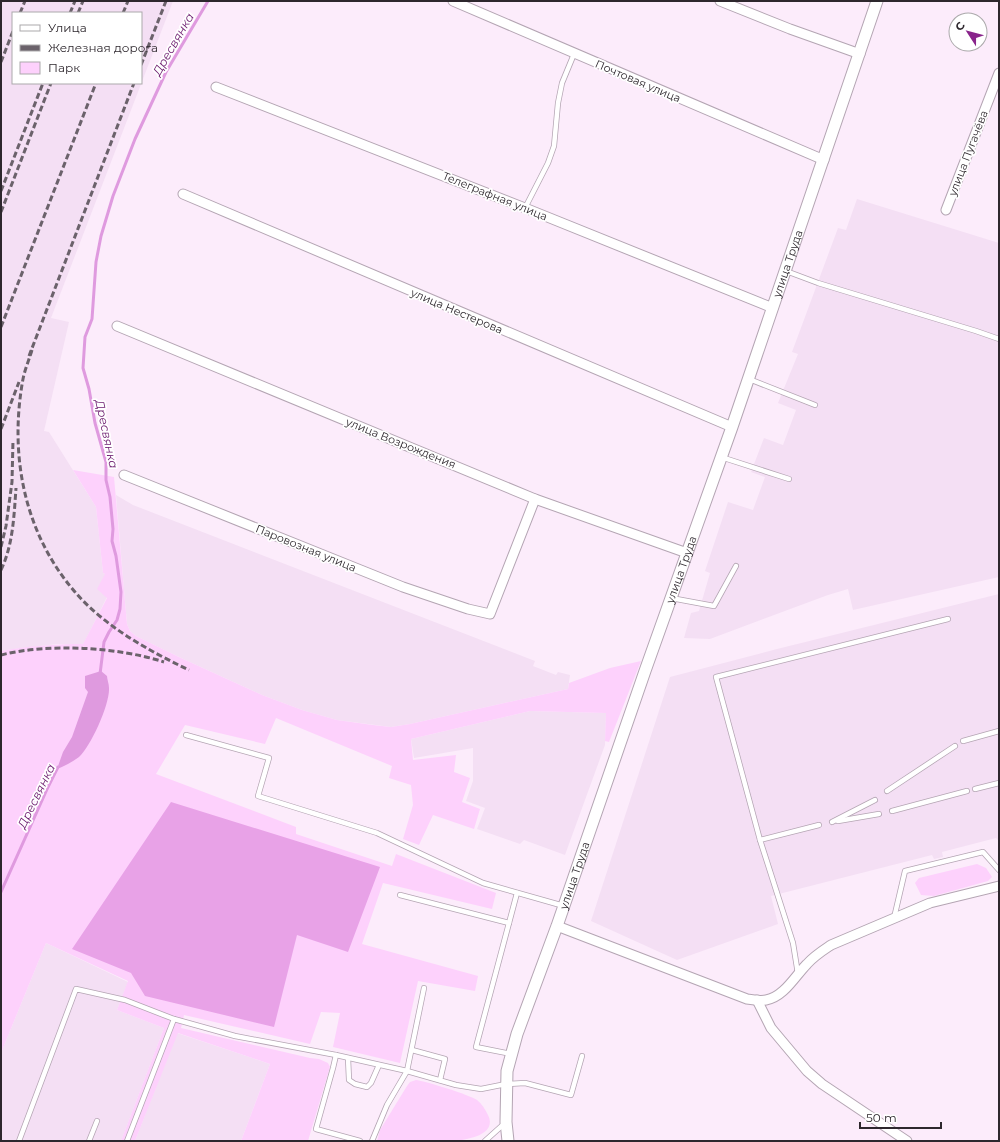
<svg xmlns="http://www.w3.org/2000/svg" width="1000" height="1142" viewBox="0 0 1000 1142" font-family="Montserrat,sans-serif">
<rect width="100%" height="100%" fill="#fcecfb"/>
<!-- built -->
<g fill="#f4dff4" fill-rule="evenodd">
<path d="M1,1H173L51,318L69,322L44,431L49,432L96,507L103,573L105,574L107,597L83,645L58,644L20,648L1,651ZM13,13H141V83H13Z"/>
<path d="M857,199L999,243V577L853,610L848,589L828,595L710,639L684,638L691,613L699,611L710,573L705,571L728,502L753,510L765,477L751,472L764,438L783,445L796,410L778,403L798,354L792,352L838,228L846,230Z"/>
<path d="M116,495L133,505L535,661L533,666L556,675L558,672L570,675L568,689L410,724L391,727L337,720L302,710L262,695L181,658L136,636L130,631L127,624Z"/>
<path d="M999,594V841L996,838L942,852L943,857L934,859L932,855L771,896L778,924L677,960L591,921L670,677L777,649Z"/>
<path d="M530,711L606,713L605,745L565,855L524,840L520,844L477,829L485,808L466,801L473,781V748L414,758L411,739Z"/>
<path d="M46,943L128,982L117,1010L164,1028L121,1141H1V1053Z"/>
<path d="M177,1033L270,1064L241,1141H135Z"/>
</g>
<!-- green -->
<g fill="#fdd1fc">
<path d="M73,470L114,477L127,624L130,631L136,636L181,658L262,695L302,710L337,720L373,725L391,727L410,724L568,689L569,683L610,668L641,661L609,742L605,741L606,713L530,711L411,739L413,760L456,755L454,772L470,778L462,802L480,809L474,829L433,815L419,845L403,839L413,805L411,785L389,778L392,766L276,718L265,744L185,725L156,774L296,827V834L392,866L396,854L496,893L492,909L383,883L362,944L478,976L475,991L418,981L400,1063L333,1047L340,1013L321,1012L310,1044L184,1015L181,1028L310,1058L319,1059L328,1063L330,1067L308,1141H241L270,1064L178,1033L135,1141H121L164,1028L117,1010L128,981L46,943L1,1053V651C28,646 55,644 83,644L107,598L97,589L105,574L103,573L96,507Z"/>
<path d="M977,864L986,868L992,877L988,881L934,896L921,895L915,883L919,878Z"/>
<path d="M416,1080C425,1081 470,1095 477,1100C482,1104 485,1109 488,1115C498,1135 466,1140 453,1141H377L380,1130L407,1086L410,1082Z"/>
</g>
<!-- forest -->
<path fill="#e8a2e7" d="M171,802L380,867L348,952L297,935L274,1027L145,996L131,973L72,949Z"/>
<!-- water -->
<path fill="#df9adf" d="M101,671L107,676C107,679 109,684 109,688C110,704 91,746 79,757C72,762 65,766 57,769L63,752L72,737L88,692L85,688V676Z"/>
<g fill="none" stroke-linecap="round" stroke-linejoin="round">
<!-- stream -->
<g stroke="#df9adf" stroke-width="3">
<path d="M100,674L104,642L109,632L117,620L120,609L121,592L116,556L112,541L113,529L110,497L106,480V462L95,423L89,389L83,368L85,337L92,319L96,262L101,236L113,196L135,139L166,72L208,1"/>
<path d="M1,892L48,787L58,767"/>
</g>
<!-- service casing -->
<g stroke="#b4a5b3" stroke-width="6">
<g id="service">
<path d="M525,208L548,163L554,146L558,103L562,83L574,54"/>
<path d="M786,271L818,283L976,331L999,339"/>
<path d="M749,379L815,405"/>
<path d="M721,457L789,479"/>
<path d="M671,598L714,606L736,566"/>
<path d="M186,735L269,758L258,796L377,833L483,883L564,906"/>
<path d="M963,741L999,731"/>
<path d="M975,789L999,783"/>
<path d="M887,791L955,746"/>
<path d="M892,811L967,791"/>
<path d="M838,821L879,814"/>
<path d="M832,822L875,800"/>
<path d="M760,840L716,677L948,619"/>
<path d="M400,895L509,923"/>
<path d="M894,918L905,871L983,852L999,870"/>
<path d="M798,974L793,943L760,840L819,825"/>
<path d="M412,1050L445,1059L440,1080"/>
<path d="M511,1054L476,1047L517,893"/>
<path d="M336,1055L333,1068L316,1129L360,1141"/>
<path d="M348,1058L349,1080L355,1084L367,1087L371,1083L379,1065"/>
<path d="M19,1141L76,989L125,1000L174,1019L235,1036L336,1055L407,1071L456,1085L481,1089L506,1084L525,1083L571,1095L582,1056"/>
<path d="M89,1141L97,1121"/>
<path d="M127,1141L174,1019"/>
<path d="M372,1141L387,1105L407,1071L424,988"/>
<path d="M485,1141L505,1123"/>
</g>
</g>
<!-- minor casing -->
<g stroke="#b4a5b3" stroke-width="11">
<g id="minor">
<path d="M453,1L824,160"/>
<path d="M720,1L790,29L860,54"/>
<path d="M216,87L525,208L773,308"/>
<path d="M183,194L732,427"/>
<path d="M946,210L999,73"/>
<path d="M117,326L535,499L687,553"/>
<path d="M124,475L403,587L468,609L490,614L535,499"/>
<path d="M557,926L747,999C753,1000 760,1001 766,1000C784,997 795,976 807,964C814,956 822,951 831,945L930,903L999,886"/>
<path d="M757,1000L771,1028L807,1071L822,1084L907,1141"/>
</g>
</g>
<!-- tertiary casing -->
<g stroke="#b4a5b3" stroke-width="13">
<g id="tertiary">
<path id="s1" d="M508,1141L506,1122L507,1071L517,1034L557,926L645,671L732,427L877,1"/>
</g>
</g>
<!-- service -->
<use href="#service" stroke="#fff" stroke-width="4.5"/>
<!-- minor -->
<use href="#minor" stroke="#fff" stroke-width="9"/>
<!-- tertiary -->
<use href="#tertiary" stroke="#fff" stroke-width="11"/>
<!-- rail -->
<g stroke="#6b626b" stroke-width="3" stroke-dasharray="6 3" stroke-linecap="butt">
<path d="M20,13L25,1"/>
<path d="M70,13L75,1"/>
<path d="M78,13L83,1"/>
<path d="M123,13L128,1"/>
<path d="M1,62L13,31"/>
<path d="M141,65L166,1"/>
<path d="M1,191L43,83"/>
<path d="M1,212L51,83"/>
<path d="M1,327L96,83"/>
<path d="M32,350C29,360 25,369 23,379C9,455 24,533 75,592C104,626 149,651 189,670"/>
<path d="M29,356L134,83"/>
<path d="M1,429L19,382"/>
<path d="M1,547L6,526L12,482L13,440"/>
<path d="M1,570C13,545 14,516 16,488"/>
<path d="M1,655C48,643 118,647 164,662"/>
</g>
</g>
<g text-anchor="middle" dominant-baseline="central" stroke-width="3.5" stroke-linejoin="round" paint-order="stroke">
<!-- street labels -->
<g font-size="11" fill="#2d272d" stroke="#fff">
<text transform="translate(638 81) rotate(23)">Почтовая улица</text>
<text transform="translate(968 153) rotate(-69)">улица Пугачёва</text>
<text transform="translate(495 196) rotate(22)">Телеграфная улица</text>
<text stroke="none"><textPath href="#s1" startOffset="925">улица Труда</textPath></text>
<text transform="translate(457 311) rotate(23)">улица Нестерова</text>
<text transform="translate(401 443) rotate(22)">улица Возрождения</text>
<text transform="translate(306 548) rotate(22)">Паровозная улица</text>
<text stroke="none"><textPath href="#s1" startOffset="601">улица Труда</textPath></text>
<text stroke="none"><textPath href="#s1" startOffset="277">улица Труда</textPath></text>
</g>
<!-- water labels -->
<g font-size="12" font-style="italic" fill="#6a196d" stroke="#fff">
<text transform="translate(173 44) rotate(-60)">Дресвянка</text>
<text transform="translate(107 434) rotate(78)">Дресвянка</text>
<text transform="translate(36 796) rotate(-64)">Дресвянка</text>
</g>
</g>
<!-- border -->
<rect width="1000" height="1142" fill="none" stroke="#2d272d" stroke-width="4"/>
<!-- legend -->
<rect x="12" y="12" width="130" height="72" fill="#ffffff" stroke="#aba9ab"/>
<rect x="20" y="25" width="20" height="6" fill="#ffffff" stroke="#aba9ab"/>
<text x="48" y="32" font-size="12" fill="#2d272d">Улица</text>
<rect x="20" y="45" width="20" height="6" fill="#6b626b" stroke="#aba9ab"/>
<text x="48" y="52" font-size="12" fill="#2d272d">Железная дорога</text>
<rect x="20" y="62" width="20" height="12" fill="#fdd1fc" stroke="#aba9ab"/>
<text x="48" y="72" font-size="12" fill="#2d272d">Парк</text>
<!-- north arrow -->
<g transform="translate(968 32) rotate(306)"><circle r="19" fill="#ffffff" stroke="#aba9ab"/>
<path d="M0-3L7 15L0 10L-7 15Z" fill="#89248b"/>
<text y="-6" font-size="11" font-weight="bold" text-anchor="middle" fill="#2d272d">С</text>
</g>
<!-- scale -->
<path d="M860 1122v6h81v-6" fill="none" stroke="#2d272d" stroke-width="2"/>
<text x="866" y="1122" font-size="12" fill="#2d272d" stroke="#ffffff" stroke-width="3" paint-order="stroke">50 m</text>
</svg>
